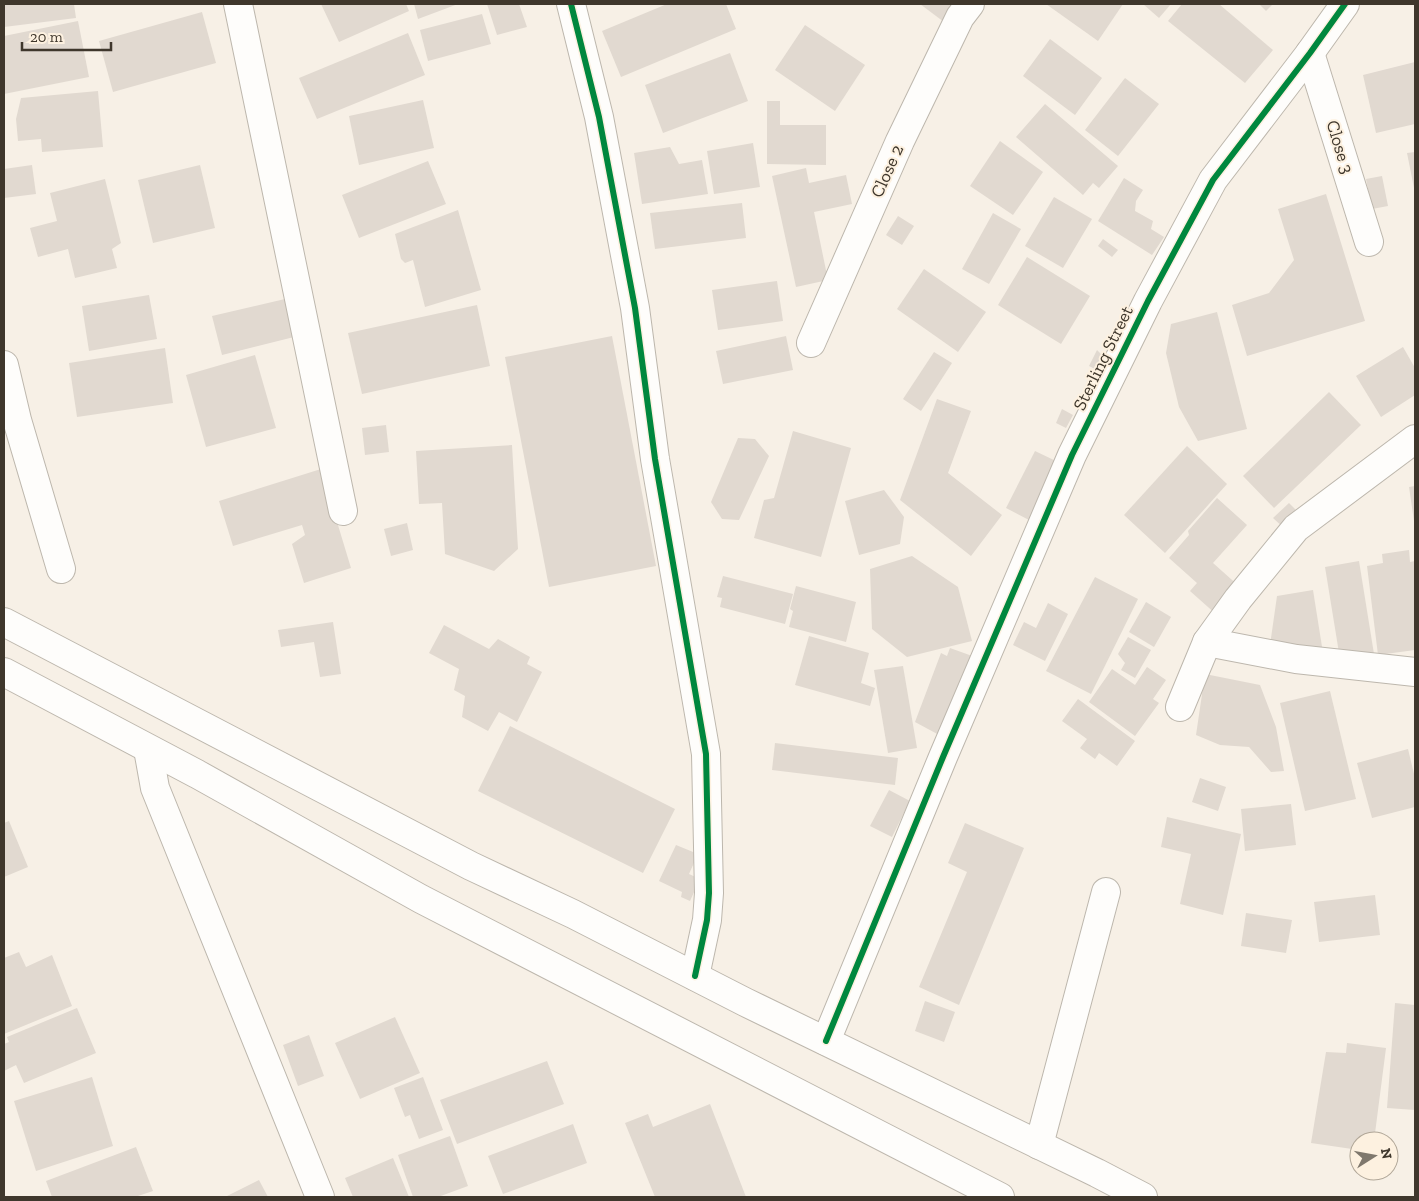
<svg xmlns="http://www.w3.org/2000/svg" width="1419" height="1201" viewBox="0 0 1419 1201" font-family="'Zilla Slab',serif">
<rect width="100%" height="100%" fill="#f7f0e6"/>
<!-- building -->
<g fill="#e1d9d0">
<path d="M4,4H74L76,18L4,27Z"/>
<path d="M321,4H406L409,11L339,42Z"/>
<path d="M414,4H458L418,19Z"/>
<path d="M487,4H519L527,27L497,35Z"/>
<path d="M667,4H726L736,29L621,77L602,31Z"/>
<path d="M920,4H948L950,5L944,22Z"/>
<path d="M1046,4H1123L1098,41Z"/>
<path d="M1143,4H1171L1159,18Z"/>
<path d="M1182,4H1219L1273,50L1245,83L1168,21Z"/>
<path d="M1259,4H1273L1266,11Z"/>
<path d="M202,12L216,63L113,92L99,41Z"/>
<path d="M482,14L491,44L428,61L420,30Z"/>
<path d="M78,21L89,77L4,94V36Z"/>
<path d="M805,25L865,65L835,111L775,70Z"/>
<path d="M408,33L425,75L317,119L299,78Z"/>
<path d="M1050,39L1102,78L1075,115L1023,76Z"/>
<path d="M730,53L748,101L663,133L645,85Z"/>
<path d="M1415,62V124L1376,133L1363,75Z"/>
<path d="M1125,78L1159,104L1118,156L1085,130Z"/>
<path d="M98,91L103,147L42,152L41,139L18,141L16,119L21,98Z"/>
<path d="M423,100L434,148L359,165L349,116Z"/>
<path d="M767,101H780V125H826V165L767,164Z"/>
<path d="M1045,104L1118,166L1099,188L1093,183L1083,195L1016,137Z"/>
<path d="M1000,141L1043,172L1013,215L970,186Z"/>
<path d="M753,143L760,187L714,194L707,151Z"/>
<path d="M670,147L679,164L702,160L708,194L642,204L634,153Z"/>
<path d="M1415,152V188H1414L1407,153Z"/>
<path d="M428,161L446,204L359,238L342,195Z"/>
<path d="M32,165L36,194L4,198V169Z"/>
<path d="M200,165L215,228L153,243L138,180Z"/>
<path d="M806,168L809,183L846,175L852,204L814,212L828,280L796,287L772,176Z"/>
<path d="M1382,176L1388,206L1372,209L1366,179Z"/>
<path d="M1124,178L1143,190L1136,201L1135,211L1153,221L1151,229L1164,237L1152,255L1098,221Z"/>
<path d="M105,179L121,243L112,249L117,268L75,278L68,249L38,257L30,228L57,221L50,193Z"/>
<path d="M1326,194L1365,321L1247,356L1232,305L1269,293L1294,260L1278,209Z"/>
<path d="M1054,197L1092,219L1063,268L1025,246Z"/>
<path d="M742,203L746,238L655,249L650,213Z"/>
<path d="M458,210L481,290L425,307L413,260L405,263L401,259L395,234Z"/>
<path d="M993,213L1021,229L989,284L962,269Z"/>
<path d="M898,216L914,226L902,245L886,235Z"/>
<path d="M1103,239L1118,250L1112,257L1098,246Z"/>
<path d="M1027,257L1090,296L1061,344L998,305Z"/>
<path d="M924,269L986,312L958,352L897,309Z"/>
<path d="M777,281L783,321L718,330L712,290Z"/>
<path d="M149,295L157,339L89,351L82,306Z"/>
<path d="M285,299L294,337L222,355L212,316Z"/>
<path d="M477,305L490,366L362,394L348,333Z"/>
<path d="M1217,312L1247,429L1198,441L1179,407L1166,353L1171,324Z"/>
<path d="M612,336L656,566L549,587L505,357Z"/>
<path d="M786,336L793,370L723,384L716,351Z"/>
<path d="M1403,347L1415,368V395L1381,417L1356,376Z"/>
<path d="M165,348L173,403L77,417L69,363Z"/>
<path d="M1097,350L1102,355L1095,369L1089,366Z"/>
<path d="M934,352L952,363L921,411L903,399Z"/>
<path d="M255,355L276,428L206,447L186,375Z"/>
<path d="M1329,392L1361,425L1274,508L1243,476Z"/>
<path d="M937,399L971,411L948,473L1002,515L971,556L900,500Z"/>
<path d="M1062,409L1073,415L1066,428L1056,423Z"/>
<path d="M386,425L389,452L365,455L362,428Z"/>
<path d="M793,431L851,448L821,557L754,538L764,500L774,498Z"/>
<path d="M738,438L755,439L769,456L739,520L722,519L711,502Z"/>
<path d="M512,445L518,549L494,571L445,554L442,503L419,504L416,451Z"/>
<path d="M1187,446L1227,484L1165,553L1124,515Z"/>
<path d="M1035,451L1058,462L1029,520L1006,508Z"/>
<path d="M321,469L351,568L304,583L292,544L305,535L302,525L233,546L219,501Z"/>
<path d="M1415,486V520L1414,521L1409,487Z"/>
<path d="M884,490L904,517L900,544L859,555L845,501Z"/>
<path d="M1217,498L1247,525L1213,563L1241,588L1217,615L1190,591L1197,583L1169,558L1189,535L1188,531Z"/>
<path d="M1289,503L1300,514L1285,529L1273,518Z"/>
<path d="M407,523L413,550L391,556L384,529Z"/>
<path d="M1409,550L1410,562L1415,561V650L1378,655L1367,566L1383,563L1382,554Z"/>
<path d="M912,556L958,587L972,641L907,657L872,629L870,569Z"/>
<path d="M1359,561L1374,654L1340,659L1325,567Z"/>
<path d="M723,576L793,594L785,624L720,607L722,598L717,597Z"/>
<path d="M1095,577L1138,599L1091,694L1046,671Z"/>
<path d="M796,586L856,602L846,642L789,627L793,611L790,609Z"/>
<path d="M1313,590L1323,653L1270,645L1277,596Z"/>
<path d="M1146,602L1171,617L1154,647L1129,632Z"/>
<path d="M1048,603L1068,614L1045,661L1013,645L1024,622L1036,628Z"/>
<path d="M333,622L341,674L320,677L314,642L281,647L278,630Z"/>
<path d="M444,625L489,649L498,639L530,657L527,664L542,672L517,722L499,712L488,731L462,717L465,696L454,690L459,669L429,653Z"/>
<path d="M809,636L869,653L861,683L875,688L870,706L795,685Z"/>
<path d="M1128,637L1151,650L1135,678L1121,670L1125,663L1118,654Z"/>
<path d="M950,648L975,657L941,736L915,722L941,653L947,656Z"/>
<path d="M903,666L917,748L888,753L874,670Z"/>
<path d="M1147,667L1166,680L1153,699L1159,703L1135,736L1089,702L1112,669L1135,685Z"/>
<path d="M1205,674L1260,685L1276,727L1284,771L1271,772L1249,747L1220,745L1196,735Z"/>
<path d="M1330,691L1356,799L1305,811L1280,703Z"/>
<path d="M1078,699L1135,741L1117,766L1099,753L1095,759L1080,748L1087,739L1062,721Z"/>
<path d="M510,726L675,809L643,873L478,791Z"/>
<path d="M775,743L898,758L895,785L772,770Z"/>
<path d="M1408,749L1415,778V807L1372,818L1357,763Z"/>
<path d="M1200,778L1226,787L1218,811L1192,802Z"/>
<path d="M889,790L910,801L892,837L870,826Z"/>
<path d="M1291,804L1296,845L1245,851L1241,809Z"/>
<path d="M1167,817L1241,834L1223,915L1180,904L1191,854L1161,847Z"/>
<path d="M9,821L28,867L4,877V823Z"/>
<path d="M965,823L1024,848L959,1005L919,987L967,872L948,863Z"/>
<path d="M676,845L698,854L689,874L700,879L690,901L681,897L682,892L659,881Z"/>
<path d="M1375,895L1380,935L1319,942L1314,902Z"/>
<path d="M1246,913L1292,920L1286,953L1241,946Z"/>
<path d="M19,952L26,967L52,955L72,1006L4,1034V958Z"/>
<path d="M925,1001L955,1012L944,1042L915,1031Z"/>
<path d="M1395,1003L1415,1005V1110L1387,1108Z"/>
<path d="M77,1008L96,1053L24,1083L16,1065L4,1071V1044L9,1042L7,1037Z"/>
<path d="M395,1017L420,1073L360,1099L335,1043Z"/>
<path d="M309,1035L324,1076L298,1086L283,1045Z"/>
<path d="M1347,1043L1386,1048L1374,1141H1359V1150L1311,1143L1326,1052L1346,1053Z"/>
<path d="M547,1061L564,1104L457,1144L440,1100Z"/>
<path d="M92,1077L113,1146L36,1171L14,1101Z"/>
<path d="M423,1077L443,1130L419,1139L410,1115L405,1117L394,1088Z"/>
<path d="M710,1104L746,1197H655L625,1123L648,1114L653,1127Z"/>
<path d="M573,1124L587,1163L503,1194L488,1156Z"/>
<path d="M450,1136L468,1186L438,1197H413L398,1155Z"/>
<path d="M136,1147L153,1191L135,1197H52L46,1181Z"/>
<path d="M393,1158L409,1197H353L345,1178Z"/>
<path d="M259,1180L268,1197H225Z"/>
</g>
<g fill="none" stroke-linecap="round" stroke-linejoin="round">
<!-- street casing -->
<g stroke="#bdb7ad" stroke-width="30">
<g id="street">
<path d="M238,4L343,511"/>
<path d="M571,4L599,117L635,308L655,459L706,754L709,893L707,920L695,976"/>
<path d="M1310,53L1369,242"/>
<path d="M811,343L900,141L960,17L970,4"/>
<path d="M4,365L17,420L61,569"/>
<path d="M1207,642L1296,659L1415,672"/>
<path d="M1180,707L1207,642L1238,599L1296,528L1415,439"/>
<path d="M148,749L155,788L320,1197"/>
<path d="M826,1041L943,757L1072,455L1148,301L1213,180L1310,53L1345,4"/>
<path d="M1039,1145L1106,892"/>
</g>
</g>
<!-- secondary casing -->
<g stroke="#bdb7ad" stroke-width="30">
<g id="secondary">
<path d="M4,622L471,866L573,914L745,1002L1097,1173L1143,1197"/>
<path d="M4,672L197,774L421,899L1000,1197"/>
</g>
</g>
<!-- street -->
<use href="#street" stroke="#fefdfb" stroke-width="28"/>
<!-- secondary -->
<use href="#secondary" stroke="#fefdfb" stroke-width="28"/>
<!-- cycleway casing -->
<g stroke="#fdf1e0" stroke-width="9">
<g id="cycleway">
<path d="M571,4L599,117L635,308L655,459L706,754L709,893L707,920L695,976"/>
<path d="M826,1041L943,757L1072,455L1148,301L1213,180L1310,53L1345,4"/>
</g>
</g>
<!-- cycleway -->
<use href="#cycleway" stroke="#00873e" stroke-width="6"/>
</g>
<g text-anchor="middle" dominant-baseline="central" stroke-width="4" stroke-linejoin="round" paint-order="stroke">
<!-- street labels -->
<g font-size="18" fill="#3f372c" stroke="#fdf1e0">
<text transform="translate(1340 147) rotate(73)">Close 3</text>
<text transform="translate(887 171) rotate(-66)">Close 2</text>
<text transform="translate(1103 358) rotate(-64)">Sterling Street</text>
</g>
</g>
<!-- border -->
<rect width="1419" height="1201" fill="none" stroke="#3f372c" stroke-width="10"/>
<!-- north arrow -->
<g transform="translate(1374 1156) rotate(79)"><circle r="24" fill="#fdf1e0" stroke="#b1a798"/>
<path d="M0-4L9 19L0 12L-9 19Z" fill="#7f786d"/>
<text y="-8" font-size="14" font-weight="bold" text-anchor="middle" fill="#3f372c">N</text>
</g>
<!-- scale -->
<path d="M22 42v8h89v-8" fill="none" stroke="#3f372c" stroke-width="2.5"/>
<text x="30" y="42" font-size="15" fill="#3f372c" stroke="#fdf1e0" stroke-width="4" paint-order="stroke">20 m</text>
</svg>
